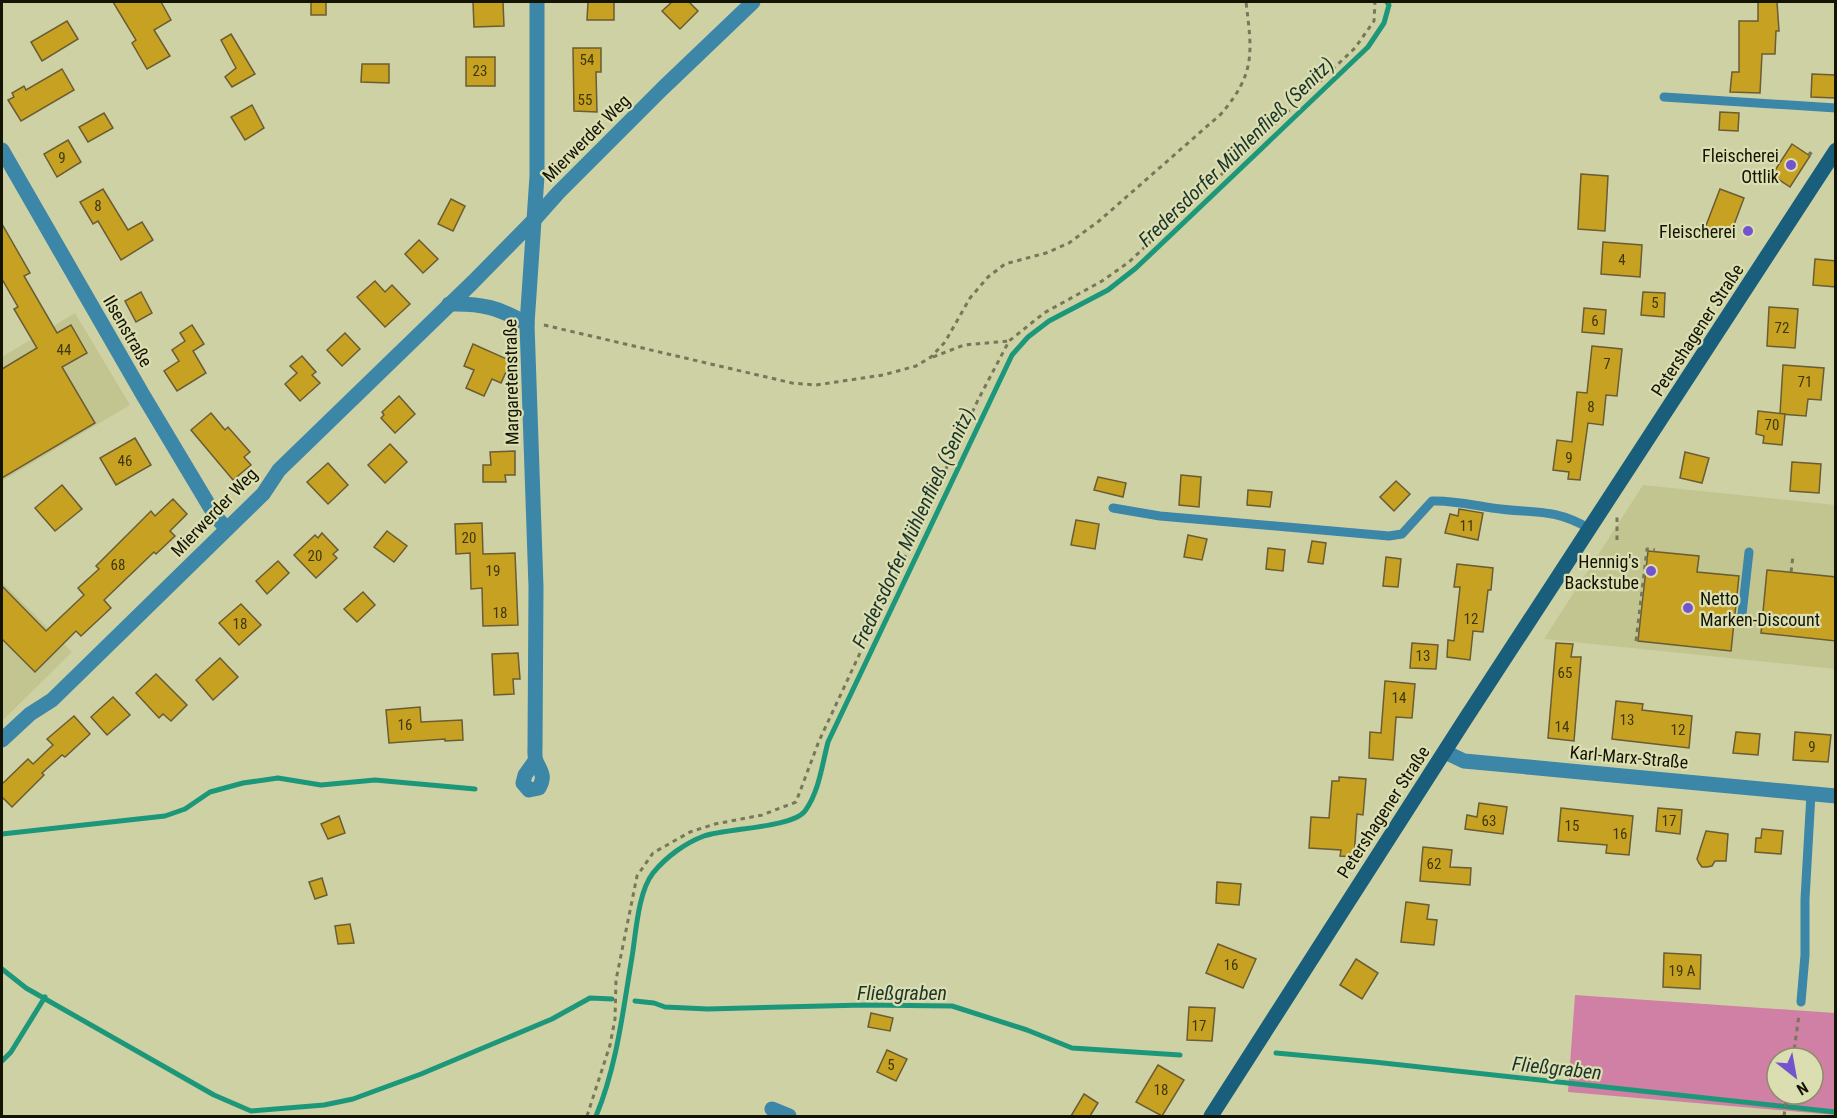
<svg xmlns="http://www.w3.org/2000/svg" width="1837" height="1118" viewBox="0 0 1837 1118" font-family="'Roboto Condensed',sans-serif">
<rect width="100%" height="100%" fill="#ced1a4"/>
<!-- built -->
<g fill="#c2c590">
<path d="M75,313L130,405L2,481V357Z"/>
<path d="M1643,485L1835,505V669L1544,639Z"/>
<path d="M2,582L72,652L2,721Z"/>
</g>
<!-- green -->
<path fill="#cf80a4" fill-rule="evenodd" d="M1575,995L1835,1013V1115L1568,1092ZM1777,1058H1813V1094H1777Z"/>
<g fill="none" stroke-linecap="round" stroke-linejoin="round">
<!-- stream -->
<g stroke="#1d9779" stroke-width="5">
<path d="M2,834L165,816L185,809L210,792L243,783L278,778L321,785L375,780L475,789"/>
<path d="M2,969L26,988L214,1095L251,1111L324,1105L353,1099L421,1074L552,1019L590,998L612,999"/>
<path d="M635,1001L654,1003L665,1007L708,1009L864,1005L952,1006L1027,1030L1072,1048L1180,1055"/>
<path d="M1276,1053L1374,1062L1836,1112"/>
<path d="M2,1061L11,1052L45,997"/>
<path d="M596,1116C617,1066 623,1010 632,957C636,933 638,892 653,873C666,857 685,843 704,836C727,828 792,828 805,811C819,792 822,765 828,742L1012,355L1028,337L1049,321L1108,290L1136,268L1368,47L1384,23L1389,5L1387,2"/>
</g>
</g>
<!-- building -->
<g fill="#c7a222" stroke="#6a5c33" stroke-width="1.5">
<path d="M113,2H161L171,20L154,30L170,56L147,69L132,43L136,40Z"/>
<rect x="311" y="2" width="15" height="13"/>
<path d="M473,2H503L504,26L474,27Z"/>
<path d="M588,2H614V20H587Z"/>
<path d="M672,2H689L698,11L680,29L662,11Z"/>
<path d="M1758,2H1777L1779,31H1776L1775,54H1762L1760,93L1730,92L1732,72H1739V21H1758Z"/>
<path d="M67,21L78,39L42,61L31,42Z"/>
<path d="M231,34L255,74L232,87L225,77L236,68L221,40Z"/>
<path d="M573,48H601V72H596L597,112L574,111Z"/>
<rect x="466" y="57" width="29" height="29"/>
<path d="M362,64H389V83L361,82Z"/>
<path d="M62,69L74,90L21,121L8,100L14,97L12,93L24,86L26,90Z"/>
<path d="M1812,74L1836,75L1835,98L1811,97Z"/>
<path d="M252,105L264,128L245,140L231,117Z"/>
<path d="M1720,112L1739,113L1738,131L1719,130Z"/>
<path d="M104,113L113,128L88,142L79,127Z"/>
<path d="M68,140L81,162L57,177L44,154Z"/>
<path d="M1792,144L1810,156L1790,187L1772,175Z"/>
<path d="M1581,174L1608,176L1605,231L1578,229Z"/>
<path d="M103,189L128,230L142,222L153,240L121,260L98,221L93,224L80,202Z"/>
<path d="M1720,189L1744,198L1729,238L1705,228Z"/>
<path d="M451,199L465,206L453,231L438,224Z"/>
<path d="M2,224L30,273L24,276L57,333L71,325L87,353L62,367L95,423L2,478V369L37,348L14,309L18,307L2,279Z"/>
<path d="M419,240L438,259L423,273L405,254Z"/>
<path d="M1603,242L1642,245L1640,277L1601,274Z"/>
<path d="M1815,259L1836,261V287L1813,285Z"/>
<path d="M375,281L385,292L392,285L410,304L385,327L357,297Z"/>
<path d="M141,292L152,313L136,322L125,301Z"/>
<path d="M1643,292L1665,293L1664,317L1641,315Z"/>
<path d="M1769,307L1798,309L1795,348L1767,346Z"/>
<path d="M1584,308L1606,310L1604,334L1582,332Z"/>
<path d="M192,325L204,344L193,351L206,373L177,391L164,371L179,361L172,350L185,341L180,333Z"/>
<path d="M345,333L360,349L342,366L327,350Z"/>
<path d="M473,344L511,361L501,383L492,379L484,396L466,388L474,370L464,366Z"/>
<path d="M1592,346L1622,349L1617,396L1606,395L1603,425L1588,423L1580,480L1568,479L1569,472L1553,470L1557,440L1572,442L1577,392L1587,393Z"/>
<path d="M302,356L316,372L312,375L320,383L300,401L285,384L297,373L290,366Z"/>
<path d="M1783,365L1824,368L1821,400L1808,399L1806,416L1780,414Z"/>
<path d="M399,396L415,414L395,433L381,418L384,415L382,412Z"/>
<path d="M1758,411L1785,414L1782,445L1763,443L1764,436L1756,434Z"/>
<path d="M211,413L225,430L228,427L250,452L244,457L251,465L233,480L191,430Z"/>
<path d="M135,438L151,465L116,485L100,458Z"/>
<path d="M390,444L407,462L385,483L368,465Z"/>
<path d="M515,451V475H505L506,482H483V465H491L490,452Z"/>
<path d="M1685,452L1709,458L1702,483L1680,478Z"/>
<path d="M1792,462L1821,464L1819,493L1790,491Z"/>
<path d="M328,463L348,485L328,504L307,482Z"/>
<path d="M1181,475L1201,477L1199,507L1179,505Z"/>
<path d="M1098,477L1126,483L1123,497L1094,490Z"/>
<path d="M1396,481L1410,494L1394,511L1380,497Z"/>
<path d="M62,485L82,509L55,531L35,508Z"/>
<path d="M1248,490L1272,492L1270,507L1247,505Z"/>
<path d="M173,499L187,514L170,531L175,536L156,554L154,552L104,600L111,608L81,636L76,631L35,672L2,639V586L46,631L84,595L78,588L99,569L96,566L151,511L155,516Z"/>
<path d="M1459,509L1483,513L1478,540L1445,533L1450,514L1458,516Z"/>
<path d="M1076,520L1099,524L1095,549L1071,545Z"/>
<path d="M482,523L483,554L515,553L518,625L483,626L482,588L471,589L470,553L456,554L455,524Z"/>
<path d="M387,531L407,546L394,562L374,547Z"/>
<path d="M322,533L338,550L333,554L337,558L316,578L294,555L315,535L318,538Z"/>
<path d="M1188,535L1207,539L1202,560L1184,557Z"/>
<path d="M1312,541L1326,543L1323,564L1308,562Z"/>
<path d="M1268,548L1285,550L1283,571L1266,569Z"/>
<path d="M1648,551L1699,556L1697,572L1739,576L1731,651L1638,641Z"/>
<path d="M1386,557L1401,559L1398,587L1383,586Z"/>
<path d="M278,561L289,573L267,594L256,581Z"/>
<path d="M1457,564L1493,568L1491,590H1488L1483,632L1473,631L1470,660L1447,657L1448,640L1454,641L1460,587H1454Z"/>
<path d="M1767,570L1836,577V641L1761,633Z"/>
<path d="M363,592L375,605L357,622L344,609Z"/>
<path d="M241,604L261,625L239,645L219,623Z"/>
<path d="M1412,643L1438,645L1436,669L1410,668Z"/>
<path d="M1556,643L1573,644L1571,657H1581L1574,741L1548,738Z"/>
<path d="M518,653L520,679H513L514,694L494,695L492,654Z"/>
<path d="M220,658L238,677L213,700L196,680Z"/>
<path d="M156,674L187,705L171,721L163,714L159,718L136,693Z"/>
<path d="M1385,681L1415,684L1412,718L1396,717L1393,760L1369,758L1370,732L1381,733Z"/>
<path d="M113,697L130,715L107,735L91,717Z"/>
<path d="M1616,701L1643,704L1642,710L1692,716L1689,748L1612,739Z"/>
<path d="M420,707L421,722L462,720L463,740L445,741V739L389,743L386,710Z"/>
<path d="M74,716L90,734L65,757L62,755L42,773L44,775L12,807L2,797V784L28,759L33,764L53,745L47,739Z"/>
<path d="M1736,732L1760,734L1758,755L1733,753Z"/>
<path d="M1795,732L1831,735L1828,762L1793,760Z"/>
<path d="M1339,777L1366,779L1363,815L1357,814L1354,857L1340,856L1341,850L1309,848L1311,817L1329,818L1332,781H1339Z"/>
<path d="M1479,803L1507,807L1503,834L1465,829L1467,815L1477,817Z"/>
<path d="M1561,808L1633,816L1629,855L1606,853L1607,845L1558,841Z"/>
<path d="M1658,808L1682,810L1680,834L1656,831Z"/>
<path d="M339,816L345,833L328,839L321,824Z"/>
<path d="M1762,829L1783,831L1781,854L1755,852L1756,838H1761Z"/>
<path d="M1706,831L1728,834L1726,861H1715L1712,866L1707,867H1702L1699,863L1697,859Z"/>
<path d="M1423,847L1452,850L1450,867L1471,868L1470,885L1420,881Z"/>
<path d="M322,878L327,895L315,899L309,882Z"/>
<path d="M1217,882L1241,884L1239,905L1216,903Z"/>
<path d="M1406,902L1429,905L1427,919L1437,920L1434,945L1401,942Z"/>
<path d="M350,924L354,943L338,944L335,926Z"/>
<path d="M1218,944L1256,959L1243,988L1206,973Z"/>
<path d="M1664,953L1701,955L1700,989L1663,987Z"/>
<path d="M1356,959L1378,973L1362,999L1340,985Z"/>
<path d="M1189,1007L1215,1008L1212,1041L1187,1040Z"/>
<path d="M871,1013L893,1018L890,1031L868,1027Z"/>
<path d="M887,1050L907,1059L896,1081L877,1072Z"/>
<path d="M1158,1065L1184,1080L1162,1116L1136,1102Z"/>
<path d="M1084,1094L1098,1103L1090,1116H1071Z"/>
</g>
<g fill="none" stroke-linecap="round" stroke-linejoin="round">
<!-- path -->
<g stroke="#767859" stroke-width="3" stroke-dasharray="4.5 4.5" stroke-linecap="butt">
<path d="M1809,155L1810,153L1814,156"/>
<path d="M544,325L792,383L816,385L883,375L916,366L931,357L945,342L970,298L988,277L1005,264L1046,253L1069,243L1099,221L1221,114C1256,73 1252,52 1246,2"/>
<path d="M933,357L964,345L1009,341"/>
<path d="M1617,540V517"/>
<path d="M1791,572L1793,556"/>
<path d="M1636,641L1647,549L1655,550"/>
<path d="M1793,1058L1799,1015"/>
<path d="M587,1116L610,1045L615,1019L616,980L637,876L653,853L690,832L715,824L762,815L796,802L819,741L978,400L1009,341L1044,313L1102,281L1129,262L1355,48L1374,21L1375,2"/>
<path d="M1784,1116L1787,1094"/>
</g>
<!-- lane -->
<g stroke="#3c86a8" stroke-width="9">
<path d="M1664,97L1836,108"/>
<path d="M1113,508L1160,516L1389,536L1402,534L1432,501C1452,500 1472,505 1492,508C1532,514 1553,507 1590,529"/>
<path d="M1741,623L1749,552"/>
<path d="M1801,1002L1805,955V899L1811,794"/>
</g>
<!-- street -->
<g stroke="#3c86a8" stroke-width="15">
<path d="M2,150L143,395L216,517L227,529"/>
<path d="M449,304C482,303 500,308 527,324"/>
<path d="M2,740L30,714L52,700L263,494L279,470L473,282L534,220L558,193L662,89L753,2"/>
<path d="M1445,752L1464,761L1836,796"/>
<path d="M535,761L525,775L523,783L529,790L539,788C545,776 542,774 537,763C534,758 535,752 535,747L536,587L527,324L537,176V2"/>
<path d="M772,1109L789,1116"/>
</g>
<!-- secondary -->
<path stroke="#195f7c" stroke-width="15" d="M1211,1116L1464,721L1836,150"/>
</g>
<!-- markers -->
<g fill="#7354ce" stroke="#dbdeb0" stroke-width="2">
<circle cx="1791" cy="165" r="6"/>
<circle cx="1748" cy="231" r="6"/>
<circle cx="1651" cy="571" r="6"/>
<circle cx="1688" cy="608" r="6"/>
</g>
<g text-anchor="middle" dominant-baseline="central" stroke-width="4.5" stroke-linejoin="round" paint-order="stroke">
<!-- number labels -->
<g font-size="15" fill="#40380c">
<text x="587" y="60">54</text>
<text x="480" y="71">23</text>
<text x="585" y="100">55</text>
<text x="62" y="158">9</text>
<text x="98" y="206">8</text>
<text x="1622" y="260">4</text>
<text x="1655" y="303">5</text>
<text x="1595" y="321">6</text>
<text x="1782" y="328">72</text>
<text x="64" y="350">44</text>
<text x="1607" y="364">7</text>
<text x="1805" y="382">71</text>
<text x="1591" y="407">8</text>
<text x="1772" y="425">70</text>
<text x="1569" y="458">9</text>
<text x="125" y="461">46</text>
<text x="1467" y="526">11</text>
<text x="469" y="538">20</text>
<text x="315" y="556">20</text>
<text x="118" y="565">68</text>
<text x="493" y="571">19</text>
<text x="500" y="613">18</text>
<text x="1471" y="619">12</text>
<text x="240" y="624">18</text>
<text x="1423" y="656">13</text>
<text x="1565" y="673">65</text>
<text x="1399" y="698">14</text>
<text x="1627" y="720">13</text>
<text x="405" y="725">16</text>
<text x="1562" y="727">14</text>
<text x="1678" y="730">12</text>
<text x="1812" y="747">9</text>
<text x="1489" y="821">63</text>
<text x="1669" y="821">17</text>
<text x="1572" y="826">15</text>
<text x="1620" y="834">16</text>
<text x="1434" y="864">62</text>
<text x="1231" y="965">16</text>
<text x="1682" y="971">19 A</text>
<text x="1199" y="1026">17</text>
<text x="891" y="1065">5</text>
<text x="1161" y="1090">18</text>
</g>
<!-- street labels -->
<g font-size="18" fill="#131404" stroke="#dbdeb0">
<text transform="translate(586 138) rotate(-45)">Mierwerder Weg</text>
<text transform="translate(1697 330) rotate(-57)">Petershagener Straße</text>
<text transform="translate(128 331) rotate(60)">Ilsenstraße</text>
<text transform="translate(511 382) rotate(-91)">Margaretenstraße</text>
<text transform="translate(214 512) rotate(-46)">Mierwerder Weg</text>
<text transform="translate(1629 757) rotate(5)">Karl-Marx-Straße</text>
<text transform="translate(1383 812) rotate(-57)">Petershagener Straße</text>
</g>
<!-- poi labels -->
<g font-size="18" fill="#131404" stroke="#dbdeb0" text-anchor="end">
<text x="1779" y="155">Fleischerei<tspan x="1779" dy="21">Ottlik</tspan></text>
<text x="1736" y="231">Fleischerei</text>
<text x="1639" y="561">Hennig's<tspan x="1639" dy="21">Backstube</tspan></text>
<text x="1700" y="598" text-anchor="start">Netto<tspan x="1700" dy="21">Marken-Discount</tspan></text>
</g>
<!-- water labels -->
<g font-size="20" font-style="italic" fill="#1b332b" stroke="#dbdeb0">
<text transform="translate(1236 152) rotate(-44)">Fredersdorfer Mühlenfließ (Senitz)</text>
<text transform="translate(913 528) rotate(-65)">Fredersdorfer Mühlenfließ (Senitz)</text>
<text x="902" y="993">Fließgraben</text>
<text transform="translate(1557 1068) rotate(6)">Fließgraben</text>
</g>
</g>
<!-- border -->
<rect width="1837" height="1118" fill="none" stroke="#131404" stroke-width="6"/>
<!-- north arrow -->
<g transform="translate(1795 1076) rotate(149)"><circle r="28" fill="#dbdeb0" stroke="#8b8d6b" stroke-width="1.5"/>
<path d="M0-4.5L10 22L0 15L-10 22Z" fill="#7354ce"/>
<text y="-9" font-size="16" font-weight="bold" text-anchor="middle" fill="#131404">N</text>
</g>
</svg>
